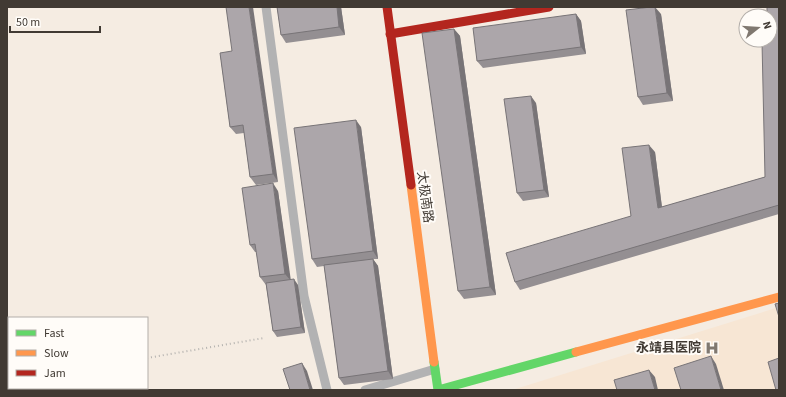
<svg xmlns="http://www.w3.org/2000/svg" width="786" height="397" viewBox="0 0 786 397" font-family="'Source Sans 3','Noto Sans SC',sans-serif">
<rect width="100%" height="100%" fill="#f5ece2"/>
<!-- built -->
<path fill="#f7e6d4" d="M779,307V390H512Z"/>
<g fill="none" stroke-linecap="round" stroke-linejoin="round">
<!-- path -->
<g stroke="#b4b2af" stroke-width="2" stroke-dasharray="1 3" stroke-linecap="butt">
<path d="M147,358L264,338"/>
<path d="M7,382H9"/>
</g>
<!-- street -->
<g stroke="#b2b2b3" stroke-width="9">
<path d="M266,7L304,296L327,390"/>
<path d="M365,390L435,369"/>
</g>
<!-- fast -->
<path stroke="#63d668" stroke-width="9" d="M434,362L438,390L576,352"/>
<!-- slow -->
<g stroke="#ff974d" stroke-width="9">
<path d="M411,185L434,362"/>
<path d="M576,352L779,297"/>
</g>
<!-- jam -->
<g stroke="#b3261e" stroke-width="9">
<path d="M387,7L411,185"/>
<path d="M390,34L549,7"/>
</g>
</g>
<!-- wall -->
<g fill="#948f92">
<path d="M277,7H341L345,35L286,43L281,35Z"/>
<path d="M779,7V214L520,290L515,282L631,216L655,152L662,207L765,177L768,42Z"/>
<path d="M576,14L581,21L586,54L483,68L477,61Z"/>
<path d="M661,14L673,101L643,105L638,97Z"/>
<path d="M454,29L460,36L496,295L464,299L458,291Z"/>
<path d="M220,53L278,182L256,185L250,177L244,133L236,134L230,127Z"/>
<path d="M536,103L549,197L523,201L517,193Z"/>
<path d="M361,127L378,259H373L378,266L393,379L344,385L339,378L324,266L317,267L312,259Z"/>
<path d="M278,191L290,280L298,285L305,333L277,337L273,331L266,285L260,277L257,252H255L250,245Z"/>
</g>
<!-- shaded-wall -->
<g fill="#787477">
<path d="M249,7H253L278,182L273,174Z"/>
<path d="M337,7H341L345,35L339,27Z"/>
<path d="M655,7L661,14L673,101L667,93Z"/>
<path d="M576,14L581,21L586,54L581,47Z"/>
<path d="M454,29L460,36L496,295L490,287Z"/>
<path d="M531,96L536,103L549,197L544,190Z"/>
<path d="M356,120L361,127L378,259L373,251Z"/>
<path d="M649,145L655,152L663,216L658,208Z"/>
<path d="M273,183L278,191L291,281L285,274Z"/>
<path d="M373,259L378,266L393,379L388,371Z"/>
<path d="M294,279L298,285L305,333L301,327Z"/>
<path d="M711,356L716,364L724,390H721Z"/>
<path d="M302,363L307,371L313,390H310Z"/>
<path d="M649,370L655,377L658,390H655Z"/>
</g>
<!-- building -->
<g fill="#aca6aa" stroke="#787477">
<path d="M226,7H249L273,174L250,177L243,125L230,127L220,53L232,51Z"/>
<path d="M277,7H337L339,27L281,35Z"/>
<path d="M651,7H655L667,93L638,97L626,10Z"/>
<path d="M767,7H779V205L515,282L506,253L631,216L622,148L649,145L658,208L765,177L762,42H768V40H770V16H767Z"/>
<path d="M576,14L581,47L477,61L473,28Z"/>
<path d="M454,29L490,287L458,291L422,33Z"/>
<path d="M531,96L544,190L517,193L504,99Z"/>
<path d="M356,120L373,251L312,259L294,128Z"/>
<path d="M273,183L285,274L260,277L255,244L250,245L242,188Z"/>
<path d="M373,259L388,371L339,378L324,265Z"/>
<path d="M294,279L301,327L273,331L266,283Z"/>
<path d="M779,303V317L775,304Z"/>
<path d="M711,356L721,390H681L674,368Z"/>
<path d="M779,358V390H776L768,362Z"/>
<path d="M302,363L310,390H290L283,369Z"/>
<path d="M649,370L655,390H617L614,380Z"/>
</g>
<!-- icons -->
<defs>
<g id="hospital-bare" transform="scale(1.08)"><path d="M-5-5h3v3.5h4V-5h3V5h-3V1.5h-4V5h-3Z" fill="#807870" stroke="#fffcf8" stroke-width="2.5" paint-order="stroke"/></g>
</defs>
<g fill-rule="evenodd">
<use href="#hospital-bare" x="712" y="348"/>
</g>
<g text-anchor="middle" dominant-baseline="central" stroke-width="4" stroke-linejoin="round" paint-order="stroke">
<!-- street labels -->
<g font-size="13" fill="#413a33" stroke="#fffcf8">
<text transform="translate(425 197) rotate(82)">太极南路</text>
</g>
<!-- poi labels -->
<g font-size="13" font-weight="bold" fill="#413a33" stroke="#fffcf8" text-anchor="end">
<text x="701" y="348">永靖县医院</text>
</g>
</g>
<!-- border -->
<rect width="786" height="397" fill="none" stroke="#413a33" stroke-width="16"/>
<!-- legend -->
<rect x="8" y="317" width="140" height="72" fill="#fffcf8" stroke="#b3aea9"/>
<rect x="16" y="330" width="20" height="6" fill="#63d668" stroke="#b3aea9"/>
<text x="44" y="337" font-size="12" fill="#413a33">Fast</text>
<rect x="16" y="350" width="20" height="6" fill="#ff974d" stroke="#b3aea9"/>
<text x="44" y="357" font-size="12" fill="#413a33">Slow</text>
<rect x="16" y="370" width="20" height="6" fill="#b3261e" stroke="#b3aea9"/>
<text x="44" y="377" font-size="12" fill="#413a33">Jam</text>
<!-- north arrow -->
<g transform="translate(758 28) rotate(73)"><circle r="19" fill="#fffcf8" stroke="#b3aea9"/>
<path d="M0-3L7 15L0 10L-7 15Z" fill="#807870"/>
<text y="-6" font-size="11" font-weight="bold" text-anchor="middle" fill="#413a33">N</text>
</g>
<!-- scale -->
<path d="M10 26v6h90v-6" fill="none" stroke="#413a33" stroke-width="2"/>
<text x="16" y="26" font-size="12" fill="#413a33" stroke="#fffcf8" stroke-width="3" paint-order="stroke">50 m</text>
</svg>
